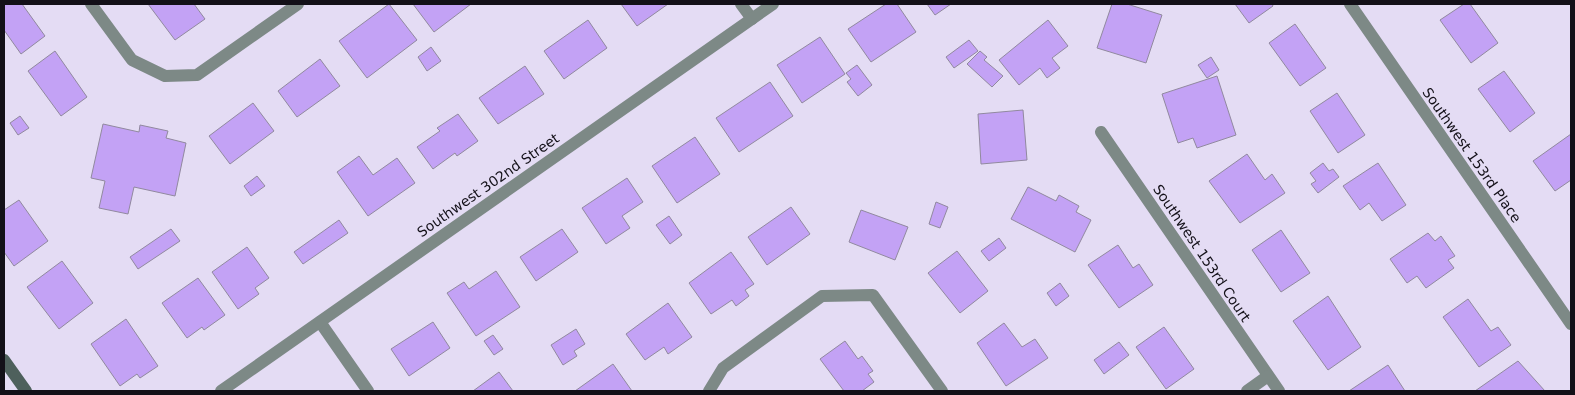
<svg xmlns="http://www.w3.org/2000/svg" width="1575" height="395" viewBox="0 0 1575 395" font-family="'DejaVu Sans',sans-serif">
<rect width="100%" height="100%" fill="#e4dcf4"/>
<!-- building -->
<g fill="#c3a2f5" stroke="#91899f">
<path d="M4,4H22L45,36L21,54L4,30Z"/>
<path d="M148,4H194L205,19L175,40Z"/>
<path d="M389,4L417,40L367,78L339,41Z"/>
<path d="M413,4H471L434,32Z"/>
<path d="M621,4H668L637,26Z"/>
<path d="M886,4H897L916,32L871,62L848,29Z"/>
<path d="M927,4H951L935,15Z"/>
<path d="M1112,4H1127L1162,15L1146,63L1097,48Z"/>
<path d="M1235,4H1272L1273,6L1249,23Z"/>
<path d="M1464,4H1470L1498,43L1471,63L1440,20Z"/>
<path d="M588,20L607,48L564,79L544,51Z"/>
<path d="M1048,20L1068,46L1052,58L1060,68L1047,78L1040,68L1019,85L999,60Z"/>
<path d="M1295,24L1326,68L1300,86L1269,43Z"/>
<path d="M820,37L845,74L802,103L777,65Z"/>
<path d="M969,40L978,51L954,68L946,57Z"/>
<path d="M431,47L441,61L427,71L418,57Z"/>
<path d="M55,51L87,97L61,116L28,71Z"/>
<path d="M980,51L987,57L984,60L1003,76L992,87L967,64Z"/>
<path d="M1211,57L1219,70L1207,78L1198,65Z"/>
<path d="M320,59L340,86L297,117L278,91Z"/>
<path d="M857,65L872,85L858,96L847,82L851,79L846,73Z"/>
<path d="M525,66L544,94L498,124L479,98Z"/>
<path d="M1504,71L1535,113L1510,132L1478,89Z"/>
<path d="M1217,76L1236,135L1197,148L1193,138L1178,143L1162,94Z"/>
<path d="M770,82L793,116L739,152L716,118Z"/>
<path d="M1337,93L1365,135L1338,153L1310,111Z"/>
<path d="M253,103L274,131L230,164L209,136Z"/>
<path d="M1023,110L1027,160L981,164L978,114Z"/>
<path d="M458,114L478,141L457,156L455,153L433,169L417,147L440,131L437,128Z"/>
<path d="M20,116L29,128L18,135L10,123Z"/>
<path d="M103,124L139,132L140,125L168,131L166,138L186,143L175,196L134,187L128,214L99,208L105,181L91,178Z"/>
<path d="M1571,134V180L1555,191L1533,161Z"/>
<path d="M695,137L720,174L677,203L652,166Z"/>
<path d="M1247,154L1265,180L1272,174L1285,193L1240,223L1209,181Z"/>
<path d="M359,156L373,175L397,158L415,183L368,216L337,172Z"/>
<path d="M1323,163L1329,171L1333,169L1339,177L1318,193L1311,184L1316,181L1310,173Z"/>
<path d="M1378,163L1406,205L1382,221L1369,203L1360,210L1343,186Z"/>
<path d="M257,176L265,186L251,196L244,186Z"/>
<path d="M627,178L643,202L622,216L630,228L606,244L582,208Z"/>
<path d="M1028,187L1056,201L1059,195L1079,206L1076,212L1091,220L1075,252L1011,219Z"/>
<path d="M19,200L48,241L14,266L4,252V210Z"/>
<path d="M936,202L948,207L940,228L929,224Z"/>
<path d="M791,207L810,234L767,265L748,237Z"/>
<path d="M861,210L908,227L895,260L849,242Z"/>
<path d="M669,216L682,235L670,244L656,225Z"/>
<path d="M339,220L348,233L303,264L294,252Z"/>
<path d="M171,229L180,241L138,269L130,257Z"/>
<path d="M562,229L578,252L536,281L520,257Z"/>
<path d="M1281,230L1310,273L1281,292L1252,250Z"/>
<path d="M1428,233L1435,241L1441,236L1455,256L1448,260L1454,268L1426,288L1417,276L1407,283L1390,259Z"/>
<path d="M999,238L1006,248L989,261L981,251Z"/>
<path d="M1118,245L1133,268L1139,264L1153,285L1119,308L1088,265Z"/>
<path d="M247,247L269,278L255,288L259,294L238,309L212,272Z"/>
<path d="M957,251L988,291L960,313L928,273Z"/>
<path d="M731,252L754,284L745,290L749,296L736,306L732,300L711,314L689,283Z"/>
<path d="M62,261L93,303L59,329L27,287Z"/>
<path d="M496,271L520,307L476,336L447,293L464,282L469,289Z"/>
<path d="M198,278L225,315L204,330L202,327L187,338L162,303Z"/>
<path d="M1060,283L1069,296L1056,306L1047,293Z"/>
<path d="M1328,296L1361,347L1328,370L1293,321Z"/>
<path d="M1468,299L1491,331L1498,327L1511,345L1479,367L1443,317Z"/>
<path d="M668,303L692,337L668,354L664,347L645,360L626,334Z"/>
<path d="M126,319L158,366L140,378L137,374L120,386L91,344Z"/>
<path d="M433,322L450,348L409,376L391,349Z"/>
<path d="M1004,323L1022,347L1035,339L1048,358L1006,386L977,343Z"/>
<path d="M1164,327L1194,369L1166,389L1136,347Z"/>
<path d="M576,329L585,344L574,351L577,356L563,365L551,345Z"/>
<path d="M493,335L503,349L494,355L484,341Z"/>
<path d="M845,341L858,359L862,356L873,371L868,374L874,382L862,391H844L820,359Z"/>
<path d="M1119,342L1129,355L1104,374L1094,360Z"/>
<path d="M1518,361L1545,391H1475Z"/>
<path d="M613,364L632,391H575Z"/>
<path d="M1388,365L1405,391H1349Z"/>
<path d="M499,372L513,391H473Z"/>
</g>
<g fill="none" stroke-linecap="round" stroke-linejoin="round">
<!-- street -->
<g stroke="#7d8986" stroke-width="12">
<path d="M91,4L132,60L165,76L197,75L298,4"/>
<path d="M741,4L752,19"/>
<path d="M1350,4L1571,324"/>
<path d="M1101,132L1279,391"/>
<path d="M320,322L368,391"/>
<path d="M221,391L773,4"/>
<path d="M709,391L723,368L822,296L873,295L942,391"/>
<path d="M1247,391L1268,376"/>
</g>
<!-- secondary -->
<path stroke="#4e605c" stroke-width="12" d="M4,360L26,391"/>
</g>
<g text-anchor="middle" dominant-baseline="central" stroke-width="5" stroke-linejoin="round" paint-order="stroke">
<!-- street labels -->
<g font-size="14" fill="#131018" stroke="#e4dcf4">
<text transform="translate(1472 155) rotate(55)">Southwest 153rd Place</text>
<text transform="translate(488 185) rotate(-35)">Southwest 302nd Street</text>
<text transform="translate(1202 253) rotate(56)">Southwest 153rd Court</text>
</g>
</g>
<!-- border -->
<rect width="1575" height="395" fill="none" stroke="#131018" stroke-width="10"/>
</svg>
